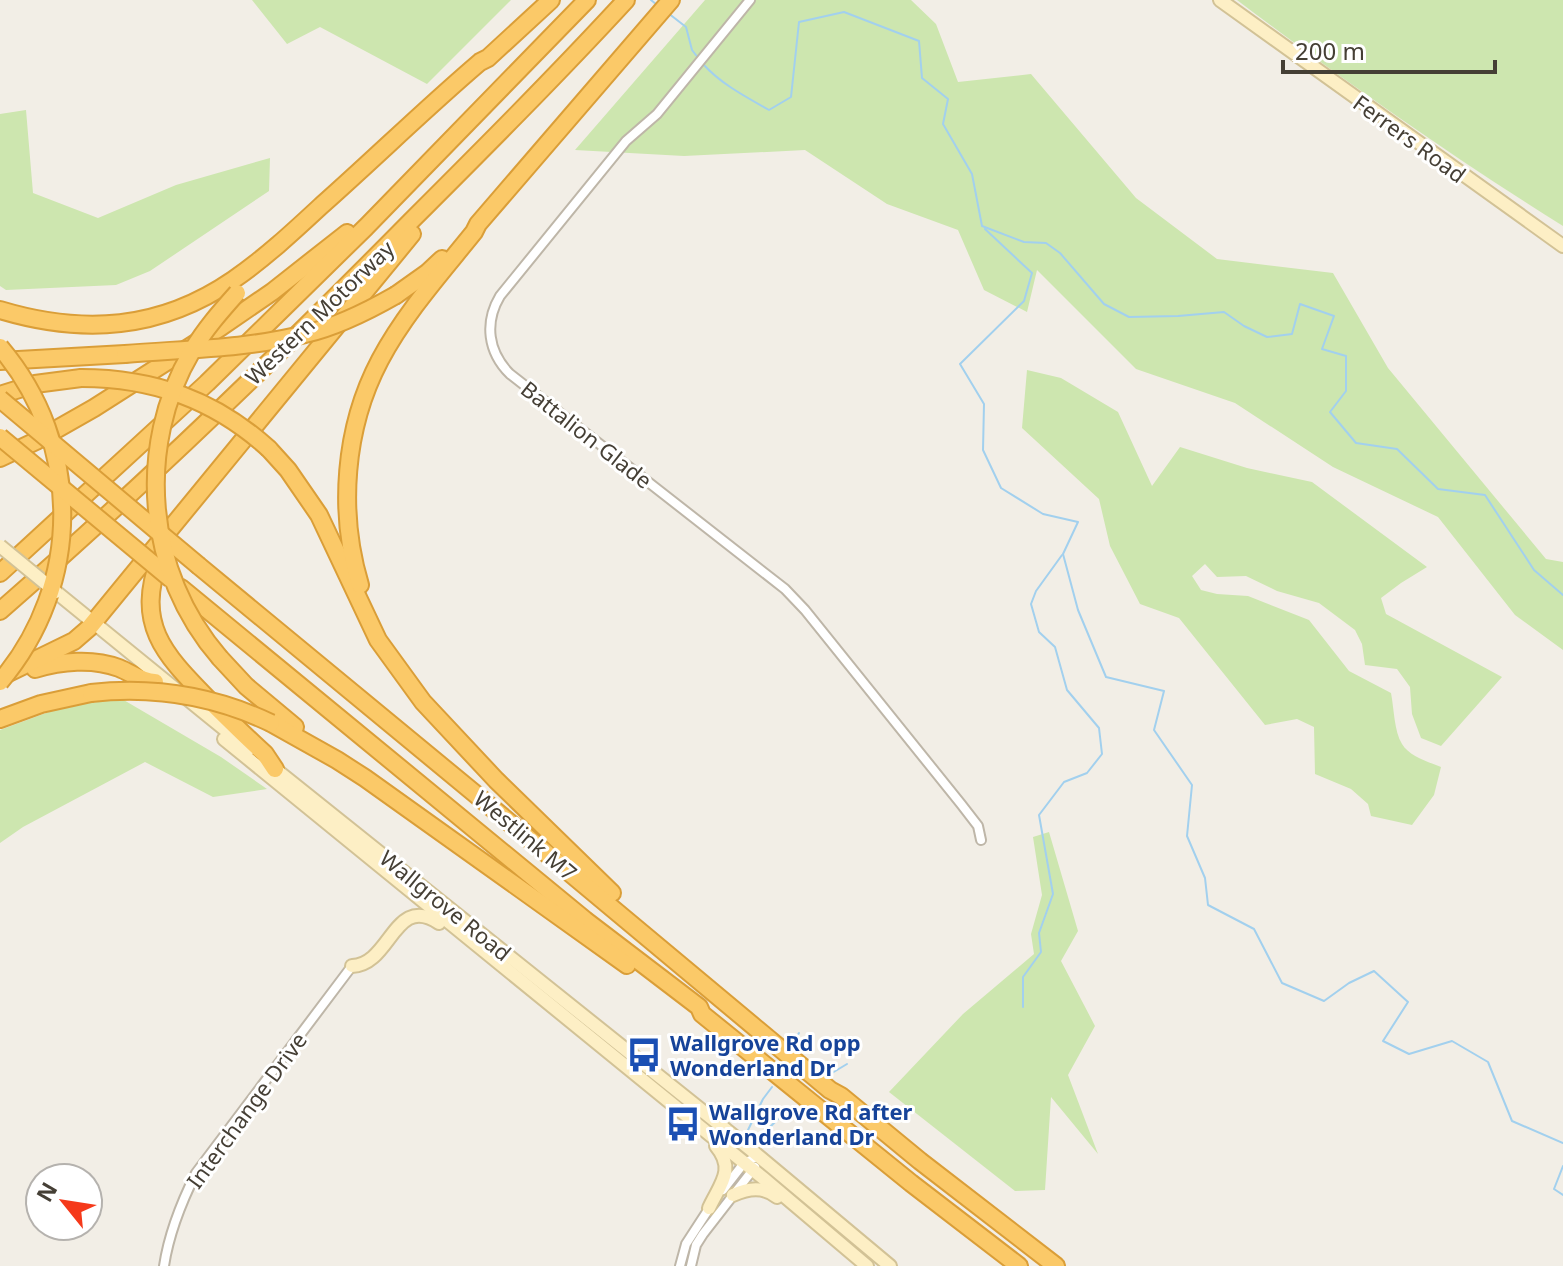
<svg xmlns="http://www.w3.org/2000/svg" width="1563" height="1266" viewBox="0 0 1563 1266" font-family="'Noto Sans',sans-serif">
<rect width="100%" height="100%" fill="#f2eee6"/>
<!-- green -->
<g fill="#cde6af">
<path d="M252,0H511L427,84L320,27L287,44Z"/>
<path d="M705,0H911L936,24L958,82L1031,74L1136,198L1217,259L1333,273L1388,368L1546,559L1563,562V650L1515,615L1438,517L1333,467L1235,403L1136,369L1037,270L1027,312L984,290L958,230L887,204L805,150L684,156L575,150Z"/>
<path d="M1237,0H1563V226C1451,156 1343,80 1237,0Z"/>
<path d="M26,110L33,193L98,218L176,185L270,158L269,191L150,271L116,285L6,290L0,286V114Z"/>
<path d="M1027,370L1061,378L1118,412L1152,486L1180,447L1247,468L1312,482L1427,567L1401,583L1381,598L1386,614L1502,677L1441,746L1421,738L1412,714L1410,687L1397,669L1365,665L1362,644L1355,630L1319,603L1277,591L1246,576L1217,577L1205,564L1192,576L1201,590L1217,594L1248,596L1309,620L1349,671L1391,693C1394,708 1394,731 1402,744C1409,756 1428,762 1441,767L1434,795L1412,825L1371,816L1368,804L1351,789L1315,774L1314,727L1297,719L1265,725L1179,618L1140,604L1110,546L1099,499L1022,428Z"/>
<path d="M122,699L221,757L267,789L213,797L145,762L23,827L0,843V730L65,706Z"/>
<path d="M1049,832L1078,931L1061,961L1095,1026L1068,1075L1098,1154L1051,1097L1045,1190L1015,1191L889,1092L963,1014L1034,954L1031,934L1042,895L1033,837Z"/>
</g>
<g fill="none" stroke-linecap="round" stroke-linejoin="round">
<!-- stream -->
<g stroke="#a2d0ee" stroke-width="2">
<path d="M651,0L657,5"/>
<path d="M668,13L686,27L692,50L699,59"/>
<path d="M703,64C721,84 746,97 769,110L791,97L799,22L844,12L919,41L922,78L948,99L943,124L972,174L982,226L1024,242L1046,243L1060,253L1104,304L1129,317L1178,316L1224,312L1244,326L1267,337L1292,334L1300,304L1334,316L1322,349L1346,356V391L1330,412L1356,443L1397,449L1438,489L1485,495L1534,570L1563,595"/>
<path d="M985,229L1032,273L1024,301L960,364L984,404L983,450L1001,488L1043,514L1078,522L1063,554L1078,610L1106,677L1164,691L1154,730L1192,785L1187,836L1205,878L1208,905L1254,929L1282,983L1324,1001L1349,983L1374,971L1408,1002L1383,1041L1409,1054L1452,1041L1488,1062L1512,1121L1563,1143"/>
<path d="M1023,1007V977L1041,952L1039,933L1053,894L1039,815L1064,782L1087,773L1102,754L1099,728L1067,690L1055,647L1039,632L1031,604L1036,591L1062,555"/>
<path d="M794,1041L799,1033"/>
<path d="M832,1073L847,1064"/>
<path d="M748,1130L763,1099L772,1087"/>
<path d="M757,1140L789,1108"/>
<path d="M1563,1166L1554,1189L1563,1195"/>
</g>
<!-- street casing -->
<g stroke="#beb6a8" stroke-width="12">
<g id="street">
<path d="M750,0L657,114L626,141L500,296C484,323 488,352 510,374L785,589L805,610L961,804L978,826L981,840"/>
<path d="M723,1190L744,1163L759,1156"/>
<path d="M164,1266C169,1233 181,1203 196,1173L352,966"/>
<path d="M680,1266L686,1244L712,1204"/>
<path d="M691,1266L696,1245L703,1234L755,1167"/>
</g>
</g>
<!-- secondary casing -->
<g stroke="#d2c296" stroke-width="16">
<g id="secondary">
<path d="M1220,0L1563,246"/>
<path d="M56,592L249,749"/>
<path d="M224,739L763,1178L867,1266"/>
<path d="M270,765L750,1149L890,1266"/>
<path d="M352,966C391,965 394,893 439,923"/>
<path d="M733,1195C749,1188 763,1186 777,1197"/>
<path d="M709,1208C720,1184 736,1170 716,1146"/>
</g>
</g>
<!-- highway casing -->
<g stroke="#da9e38" stroke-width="20">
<g id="highway">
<path d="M396,295L427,273L442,259"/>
<path d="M0,310C83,335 160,330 233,280C265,258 294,231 322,205C375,158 426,108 480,62L488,58L551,0"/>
<path d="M0,361L125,354"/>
<path d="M0,395L35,384L81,378"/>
<path d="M269,449L288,470L319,515L378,640L423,702L496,780L612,893"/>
<path d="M0,458L36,441L94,408L221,327L272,292L347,233"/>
<path d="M160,557C135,624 163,653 207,698C226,717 245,736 265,754L275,769"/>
<path d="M199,566L479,797L830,1090L841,1096L920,1161L1056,1266"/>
<path d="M0,573L207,383L366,227L587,0"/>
<path d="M360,585C338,512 344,428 380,360C405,313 441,273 474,232L478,224L671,0"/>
<path d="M181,588L585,920L699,1007L702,1014L911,1183L1019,1266"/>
<path d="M0,611C142,487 278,356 410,222C483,149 556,76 626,0"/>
<path d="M220,658L246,686L295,727"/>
<path d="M35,669C61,661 93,658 119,668C132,673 141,682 155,682"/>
<path d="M0,677L74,641L89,628L412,234"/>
<path d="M0,719L41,704L91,693"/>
<path d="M271,723L337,760L365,778L627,965"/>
</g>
</g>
<!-- street -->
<use href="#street" stroke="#fff" stroke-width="8"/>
<!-- secondary -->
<use href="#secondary" stroke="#fdefc5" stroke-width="12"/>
<!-- highway -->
<use href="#highway" stroke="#fbc968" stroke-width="16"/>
<!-- secondary-bridge casing -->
<g stroke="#d2c296" stroke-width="16" stroke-linecap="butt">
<path id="secondary-bridge" d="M0,546L56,592"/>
</g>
<!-- highway-bridge casing -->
<g stroke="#da9e38" stroke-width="20" stroke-linecap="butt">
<g id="highway-bridge">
<path d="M0,347C83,445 83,584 0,682"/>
<path d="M125,354C185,349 247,349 305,334C336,327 368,311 396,295"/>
<path d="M81,378C154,378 215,400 269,449"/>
<path d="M0,399L199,566"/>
<path d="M0,437L171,579"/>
<path d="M220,658C146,573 135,447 192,351C205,329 221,311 237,293"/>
<path d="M91,693C154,686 214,696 271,723"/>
</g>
</g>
<!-- secondary-bridge -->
<use href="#secondary-bridge" stroke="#fdefc5" stroke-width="12"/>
<!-- highway-bridge -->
<use href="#highway-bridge" stroke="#fbc968" stroke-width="16"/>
</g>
<!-- icons -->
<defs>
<g id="bus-bare" transform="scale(2.76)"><path d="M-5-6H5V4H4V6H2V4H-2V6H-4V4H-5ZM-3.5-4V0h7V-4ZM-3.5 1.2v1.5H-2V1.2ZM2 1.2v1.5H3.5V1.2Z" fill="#1a4fb4" stroke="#fff" stroke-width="2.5" paint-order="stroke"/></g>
</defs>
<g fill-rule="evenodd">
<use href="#bus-bare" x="644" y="1055"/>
<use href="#bus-bare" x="683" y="1124"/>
</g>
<g text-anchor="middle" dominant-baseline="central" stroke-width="6" stroke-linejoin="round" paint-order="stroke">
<!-- street labels -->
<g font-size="22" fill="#453f35" stroke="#fff">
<text transform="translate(1410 138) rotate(36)">Ferrers Road</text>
<text transform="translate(319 312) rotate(-44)">Western Motorway</text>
<text transform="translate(587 434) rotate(38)">Battalion Glade</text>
<text transform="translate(526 835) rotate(40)">Westlink M7</text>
<text transform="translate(446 905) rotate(39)">Wallgrove Road</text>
<text transform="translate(246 1110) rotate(-54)">Interchange Drive</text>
</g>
<!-- transit labels -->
<g font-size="22" font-weight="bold" fill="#164399" stroke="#fff" text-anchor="start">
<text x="670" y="1042">Wallgrove Rd opp<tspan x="670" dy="25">Wonderland Dr</tspan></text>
<text x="709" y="1111">Wallgrove Rd after<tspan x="709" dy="25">Wonderland Dr</tspan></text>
</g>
</g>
<!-- north arrow -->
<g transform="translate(64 1202) rotate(300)"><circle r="38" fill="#ffffff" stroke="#b5b2ae" stroke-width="2"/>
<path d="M0-6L14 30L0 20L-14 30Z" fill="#f5391a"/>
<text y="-12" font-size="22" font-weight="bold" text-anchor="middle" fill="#453f35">N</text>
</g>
<!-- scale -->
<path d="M1283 60v12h212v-12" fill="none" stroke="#453f35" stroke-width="4"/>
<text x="1295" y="60" font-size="24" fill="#453f35" stroke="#ffffff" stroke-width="6" paint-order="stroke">200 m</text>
</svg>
